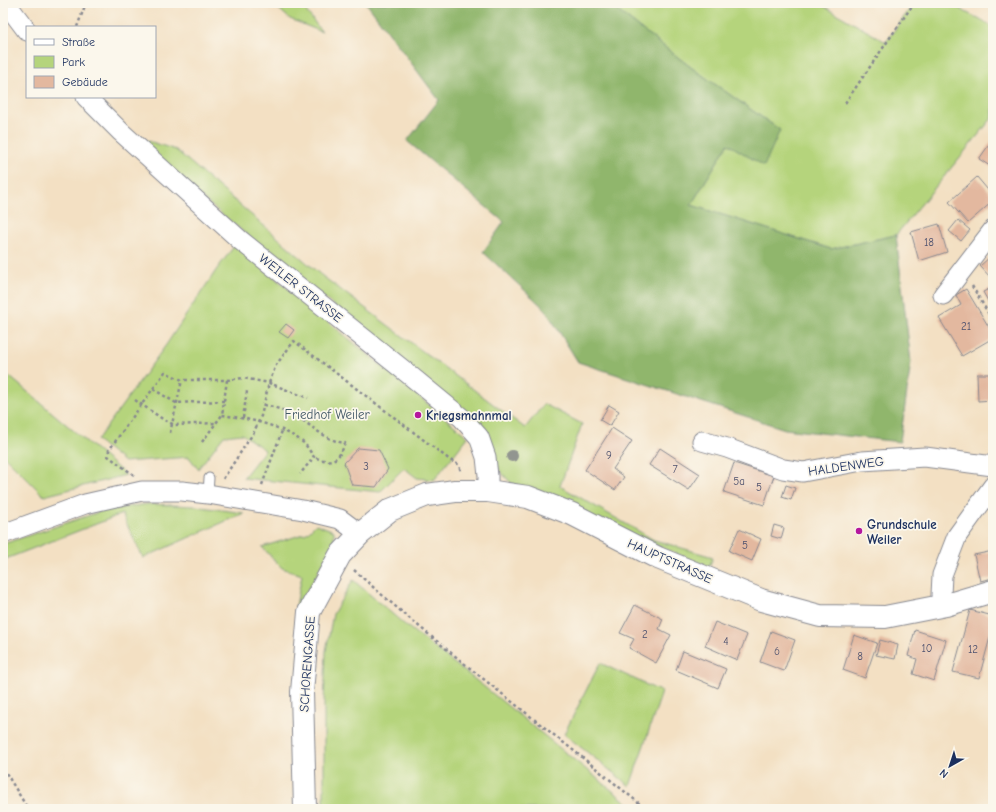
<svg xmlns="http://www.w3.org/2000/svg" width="996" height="812" viewBox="0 0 996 812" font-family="'Comic Neue',sans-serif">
<rect width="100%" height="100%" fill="#fbf7ec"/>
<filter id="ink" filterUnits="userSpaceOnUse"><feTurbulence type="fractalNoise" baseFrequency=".025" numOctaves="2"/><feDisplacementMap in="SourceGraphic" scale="8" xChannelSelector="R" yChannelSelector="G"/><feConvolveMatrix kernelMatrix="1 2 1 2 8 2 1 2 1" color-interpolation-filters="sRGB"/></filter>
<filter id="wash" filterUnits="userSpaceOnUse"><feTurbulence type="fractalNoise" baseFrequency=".012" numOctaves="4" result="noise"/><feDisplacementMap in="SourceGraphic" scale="16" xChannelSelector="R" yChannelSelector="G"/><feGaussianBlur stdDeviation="0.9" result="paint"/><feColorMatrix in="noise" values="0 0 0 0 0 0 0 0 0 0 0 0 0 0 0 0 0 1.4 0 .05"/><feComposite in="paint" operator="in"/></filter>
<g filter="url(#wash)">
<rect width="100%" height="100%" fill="#f3e0c3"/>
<!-- green -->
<g fill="#b5d47c" stroke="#68826d">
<path d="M272,3H300L322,32L290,19Z"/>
<path d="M609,3H818L886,42L914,3H949L993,27V117L896,235L831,249L691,205L728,144L780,130L692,68L610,5Z"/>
<path d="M121,132L176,150L321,275L525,428L544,404L582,424L560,486L654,540L713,557L709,567L626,533L512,484L500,471L475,421Z"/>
<path d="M235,245L468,437L434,480L417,478L404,468L380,492L243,478L265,450L242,434L224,436L198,469L189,457L124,462L97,440L166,345L217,269Z"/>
<path d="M3,371L126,475L44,496L3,455Z"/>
<path d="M148,504L194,506L244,513L143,558L122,514L3,560V544L105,510Z"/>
<path d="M316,524L334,531V546L295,611L302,575L282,568L262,547L307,533Z"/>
<path d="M353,580L404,624L482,685L635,809H324V702L326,651L333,614Z"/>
<path d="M600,663L662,692L630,786L564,734Z"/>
</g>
<!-- forest -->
<path fill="#90b66c" stroke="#567265" d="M368,3H609L610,5L692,68L780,130L764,166L728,144L691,205L831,249L896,235L911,362L900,442L785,429L578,362L545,309L483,252L504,222L407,141L439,100L367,4Z"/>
<g id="blocks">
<!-- building -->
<g fill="#e3b89f">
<path d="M993,139V168L979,159Z"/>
<path d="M977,177L993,196V201L968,223L949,202Z"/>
<path d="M958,220L970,230L961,241L949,231Z"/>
<path d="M939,224L947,252L919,261L911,232Z"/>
<path d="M991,256L993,258V276L991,278L980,266Z"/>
<path d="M993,287V310L983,292Z"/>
<path d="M966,289L993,334V338L962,356L939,318L961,305L956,295Z"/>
<path d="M286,324L294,330L288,338L279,332Z"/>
<path d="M977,374H993V400L978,401Z"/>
<path d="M609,405L619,411L610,426L600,420Z"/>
<path d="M612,428L632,441L613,469L624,477L615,490L585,470Z"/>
<path d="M358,448L379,450L388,469L376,487L352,485L344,463Z"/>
<path d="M660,448L700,474L689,490L649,465Z"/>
<path d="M734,463L774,476L764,505L724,492Z"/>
<path d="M786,485L795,488L791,500L782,497Z"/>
<path d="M774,525L784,528L781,539L771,536Z"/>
<path d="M739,529L761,539L752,561L729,551Z"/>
<path d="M993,551V578L980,581L974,555Z"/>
<path d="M635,605L663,619L659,629L671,635L656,663L629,648L634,639L620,633Z"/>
<path d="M970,610L993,616V626L979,678L953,672Z"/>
<path d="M715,622L747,635L737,660L705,646Z"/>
<path d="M915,630L946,640L934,681L913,674L917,659L908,656Z"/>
<path d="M771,631L795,640L784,671L760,662Z"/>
<path d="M854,635L877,643L865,678L843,670Z"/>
<path d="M880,640L898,645L895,659L876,655Z"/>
<path d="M683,651L726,669L718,688L676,670Z"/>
</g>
</g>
</g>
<g filter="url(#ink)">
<use href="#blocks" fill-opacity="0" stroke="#878890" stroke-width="1"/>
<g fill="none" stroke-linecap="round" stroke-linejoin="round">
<!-- service casing -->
<g stroke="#878890" stroke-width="11">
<path id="service" d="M208,494L209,478"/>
</g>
<!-- minor casing -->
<g stroke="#878890" stroke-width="21">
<g id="minor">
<path d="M6,3L27,31"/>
<path d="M86,97L121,132L240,240L401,368L462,418L479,437L486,457L488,476V491"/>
<path d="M943,295L993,230"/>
<path d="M702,441L727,448L783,469L803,472L862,461L925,457L993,466"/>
<path d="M3,534L85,504L142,491H182L208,494L303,510L340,519L360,534"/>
<path d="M946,605L941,595L942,575L957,536L993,486"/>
</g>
</g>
<!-- tertiary casing -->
<g stroke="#878890" stroke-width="24">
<path id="tertiary" d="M305,809L302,692L309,612L340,555L360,534L390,510L427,495L455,491H488L528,497L572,514L658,558L761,600L820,616L885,617L946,605L993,591"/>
</g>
<!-- path -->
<g stroke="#878890" stroke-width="2.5" stroke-dasharray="3 3" stroke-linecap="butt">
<path d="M77,27L86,3"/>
<path d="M845,103L914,3"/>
<path d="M972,286L993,321"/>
<path d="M227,380L243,378L269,383L308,398"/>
<path d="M153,389L176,403L224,401"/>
<path d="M135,400L164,420L175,425L216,423"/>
<path d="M264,405C274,407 284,410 294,415C311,424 325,441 345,443C339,461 331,464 314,457"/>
<path d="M243,418L247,391"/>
<path d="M170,433L182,380"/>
<path d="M202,442L222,415"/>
<path d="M134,475L108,456L109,450L165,372L182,380H227L222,415C250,419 282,425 305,444C308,448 311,453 314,457L300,474"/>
<path d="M223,479L254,432L261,416L269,383L276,365L294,341L450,460L459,465L461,472"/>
<path d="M262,485L282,431"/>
<path d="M354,570C447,654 549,729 646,809"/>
<path d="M3,768L28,809"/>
</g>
<!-- service -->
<use href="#service" stroke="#fff" stroke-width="9"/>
<!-- minor -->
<use href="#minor" stroke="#fff" stroke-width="19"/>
<!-- tertiary -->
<use href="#tertiary" stroke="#fff" stroke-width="22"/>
</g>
<!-- trees -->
<circle fill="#929590" cx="512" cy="456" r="6"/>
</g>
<!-- markers -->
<g fill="#b5179e" stroke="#fbf7ec" stroke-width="1.5">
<circle cx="418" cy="415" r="4"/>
<circle cx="859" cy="531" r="4"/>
</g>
<g text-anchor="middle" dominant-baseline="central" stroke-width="3.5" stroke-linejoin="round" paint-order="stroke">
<!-- number labels -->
<g font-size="11" fill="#4d516e">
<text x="929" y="242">18</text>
<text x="966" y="326">21</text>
<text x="609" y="455">9</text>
<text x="366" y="466">3</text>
<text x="675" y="469">7</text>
<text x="739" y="481">5a</text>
<text x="759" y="487">5</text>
<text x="745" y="545">5</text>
<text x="645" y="634">2</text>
<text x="726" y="641">4</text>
<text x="927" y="648">10</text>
<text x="973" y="649">12</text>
<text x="777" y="651">6</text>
<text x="860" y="656">8</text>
</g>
<!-- street labels -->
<g font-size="13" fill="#1b2f5e" stroke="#fbf7ec">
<text transform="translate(301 288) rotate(38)">WEILER STRASSE</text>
<text transform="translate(846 466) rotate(-8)">HALDENWEG</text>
<text transform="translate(670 561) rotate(24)">HAUPTSTRASSE</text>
<text transform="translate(307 664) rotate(-86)">SCHORENGASSE</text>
</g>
<!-- park labels -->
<g font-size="13" fill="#425866" stroke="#fbf7ec">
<text x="327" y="414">Friedhof Weiler</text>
</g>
<!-- poi labels -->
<g font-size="13" font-weight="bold" fill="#1b2f5e" stroke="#fbf7ec" text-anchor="start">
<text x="426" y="415">Kriegsmahnmal</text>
<text x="867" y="524">Grundschule<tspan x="867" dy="15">Weiler</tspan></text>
</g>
</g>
<!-- margin -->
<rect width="996" height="812" fill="none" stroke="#fbf7ec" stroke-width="16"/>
<!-- legend -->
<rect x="26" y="26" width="130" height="72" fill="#fbf7ec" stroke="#a1a7b3"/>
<rect x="34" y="39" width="20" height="6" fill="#ffffff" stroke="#a1a7b3"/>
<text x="62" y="46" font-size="12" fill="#1b2f5e">Straße</text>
<rect x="34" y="56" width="20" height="12" fill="#b5d47c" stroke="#a1a7b3"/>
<text x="62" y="66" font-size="12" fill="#1b2f5e">Park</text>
<rect x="34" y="76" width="20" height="12" fill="#e3b89f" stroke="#a1a7b3"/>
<text x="62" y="86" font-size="12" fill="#1b2f5e">Gebäude</text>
<!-- north arrow -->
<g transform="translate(950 766) rotate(219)" stroke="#fbf7ec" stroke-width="3" paint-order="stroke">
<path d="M0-3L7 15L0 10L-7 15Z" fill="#1b2f5e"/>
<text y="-6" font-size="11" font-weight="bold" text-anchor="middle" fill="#1b2f5e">N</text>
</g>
</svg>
